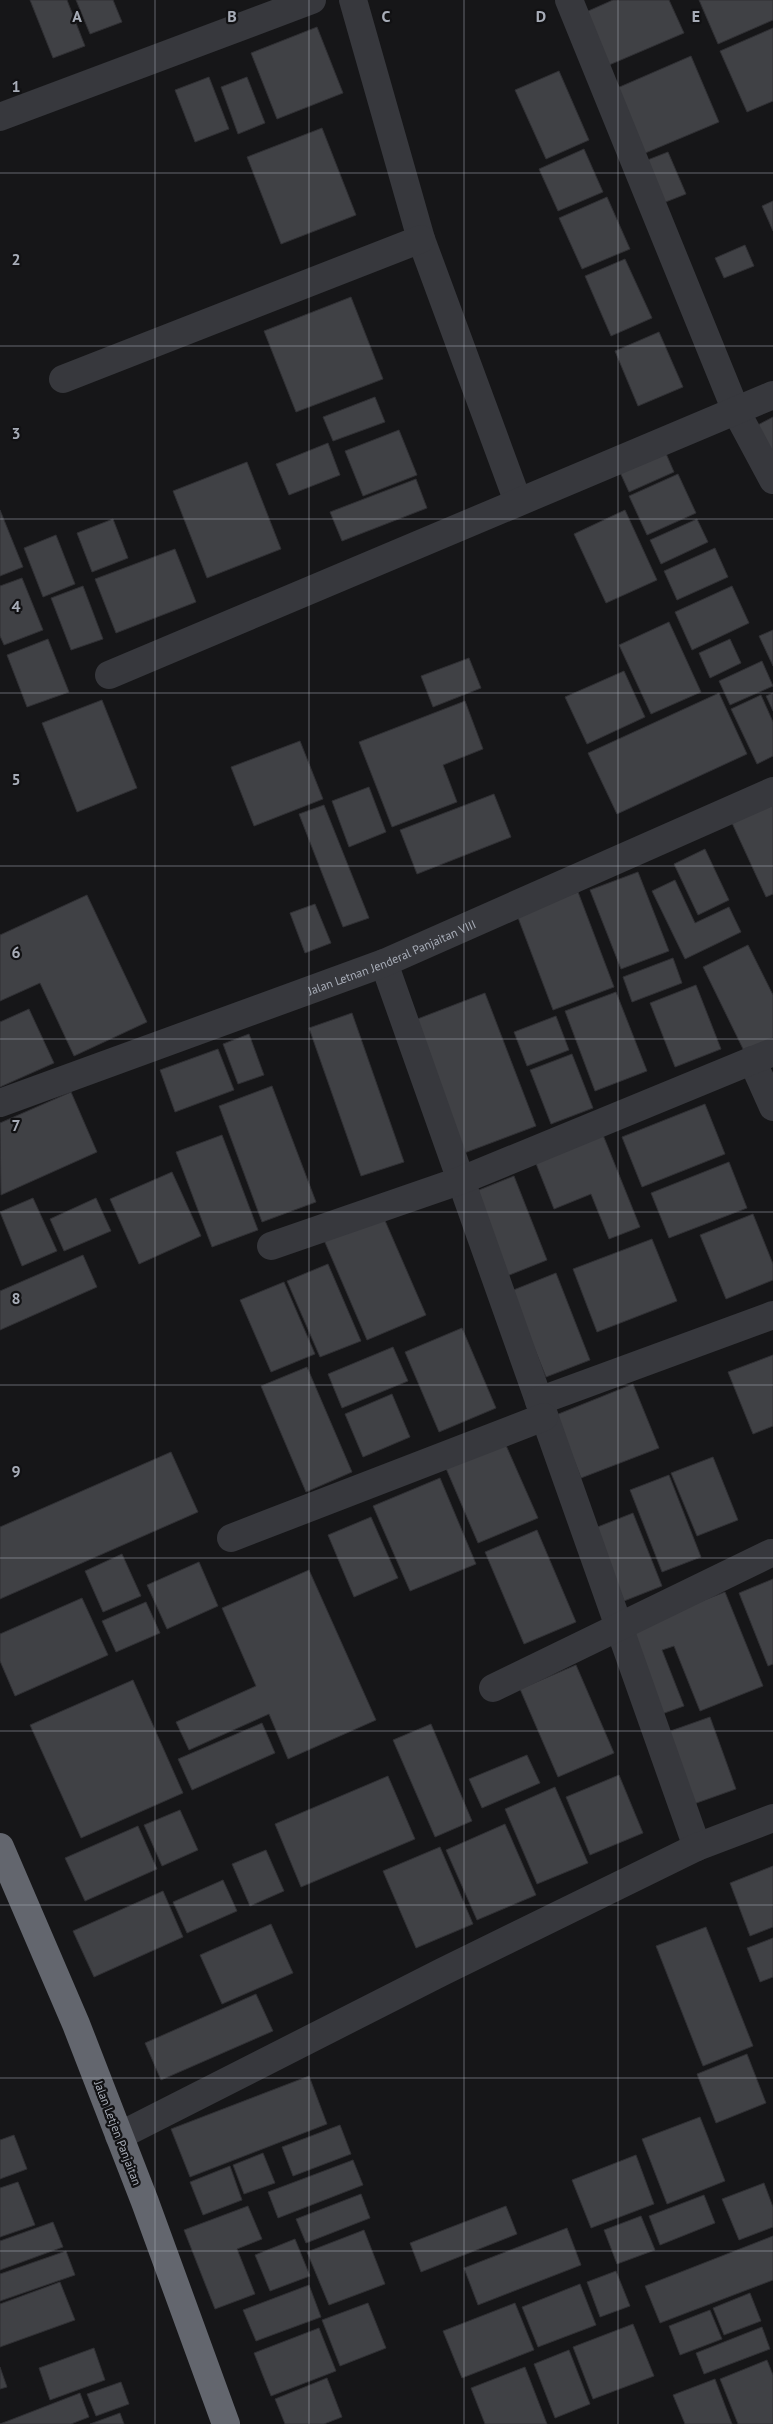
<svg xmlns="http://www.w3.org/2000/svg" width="773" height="2424" viewBox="0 0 773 2424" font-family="'PT Sans',sans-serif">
<rect width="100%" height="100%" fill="#161618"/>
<!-- building -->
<g fill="#404145" stroke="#303034">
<path d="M30,0H67L85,46L53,58Z"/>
<path d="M76,0H113L122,22L90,34Z"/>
<path d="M613,0H669L684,33L609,65L586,12Z"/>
<path d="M699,0H773V20L718,44Z"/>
<path d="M317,27L343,93L277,119L251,53Z"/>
<path d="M773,28V101L747,112L720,51Z"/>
<path d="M691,56L719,122L643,154L615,89Z"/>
<path d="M559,71L589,140L546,159L515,90Z"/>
<path d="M209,77L229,129L195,142L175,90Z"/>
<path d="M247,77L265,123L238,134L221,87Z"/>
<path d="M322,128L356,215L281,244L247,157Z"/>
<path d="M584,149L603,192L558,211L539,169Z"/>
<path d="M668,152L686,194L663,203L645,161Z"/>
<path d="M607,197L630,249L582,269L559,218Z"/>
<path d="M773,201V231L762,206Z"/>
<path d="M745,245L754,266L724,278L715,258Z"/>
<path d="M625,259L652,318L611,336L585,276Z"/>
<path d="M351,297L383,379L296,412L264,331Z"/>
<path d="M659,332L683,387L638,406L615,351Z"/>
<path d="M375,397L385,422L333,441L323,417Z"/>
<path d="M773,417V465L754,427Z"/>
<path d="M399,430L417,475L363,496L345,451Z"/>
<path d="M328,443L340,475L289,495L276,464Z"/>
<path d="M664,449L674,472L629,492L619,470Z"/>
<path d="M247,462L281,549L207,578L173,491Z"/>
<path d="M678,474L696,513L647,535L629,496Z"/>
<path d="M416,479L427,508L342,541L330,512Z"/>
<path d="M0,510L23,567L0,576Z"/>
<path d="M625,510L657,580L606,603L574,534Z"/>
<path d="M113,519L128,558L92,572L77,533Z"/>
<path d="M697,519L708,542L661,564L650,540Z"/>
<path d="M56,535L75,584L43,597L24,548Z"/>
<path d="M715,548L728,577L677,600L664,571Z"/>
<path d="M175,549L196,602L116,633L95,579Z"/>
<path d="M22,578L43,630L4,645L0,636V586Z"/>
<path d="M83,586L103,639L71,650L51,598Z"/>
<path d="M732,586L749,623L692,650L675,612Z"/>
<path d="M669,622L701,692L651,714L619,645Z"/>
<path d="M773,630V666L759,636Z"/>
<path d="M48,639L69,692L27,707L7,655Z"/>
<path d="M730,639L741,663L710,678L699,653Z"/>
<path d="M469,658L481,688L433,707L421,676Z"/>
<path d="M762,661L773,686L730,705L719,681Z"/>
<path d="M624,671L645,717L587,744L565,697Z"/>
<path d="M719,693L747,754L617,814L588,753Z"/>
<path d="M773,693V711L766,696Z"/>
<path d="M761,695L773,722V756L757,764L731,709Z"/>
<path d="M102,700L137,788L77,812L42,723Z"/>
<path d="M465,701L483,749L443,765L457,802L392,827L359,742Z"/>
<path d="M300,741L323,799L254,826L231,767Z"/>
<path d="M369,787L386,832L349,847L332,801Z"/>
<path d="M494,794L511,837L417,874L400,830Z"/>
<path d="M773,804V894L766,897L732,823Z"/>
<path d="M324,805L369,918L343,927L299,814Z"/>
<path d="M705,849L729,900L698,915L674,864Z"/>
<path d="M638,872L669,951L621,969L590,890Z"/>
<path d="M675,880L695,923L729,907L741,932L685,959L652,891Z"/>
<path d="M578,892L614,987L553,1010L517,915Z"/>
<path d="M87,895L147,1022L74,1056L40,983L0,1001V935Z"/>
<path d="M315,904L331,943L305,953L290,913Z"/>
<path d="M748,945L773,995V1038L744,1051L703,967Z"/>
<path d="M673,958L682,983L632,1002L623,977Z"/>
<path d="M696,985L721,1049L675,1067L650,1003Z"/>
<path d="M616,992L647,1071L595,1091L565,1011Z"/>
<path d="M485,993L536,1126L459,1155L407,1023Z"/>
<path d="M29,1009L54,1063L0,1087V1022Z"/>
<path d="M352,1013L404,1162L361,1176L309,1028Z"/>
<path d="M556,1016L569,1050L527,1066L514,1032Z"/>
<path d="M249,1034L264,1075L238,1084L223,1044Z"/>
<path d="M218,1049L234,1090L175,1112L160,1070Z"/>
<path d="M572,1054L593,1108L551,1124L530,1070Z"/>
<path d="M272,1086L316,1202L262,1222L219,1106Z"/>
<path d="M71,1092L97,1152L1,1195L0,1123Z"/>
<path d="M705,1104L725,1154L642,1187L622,1137Z"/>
<path d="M601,1130L640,1227L609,1239L591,1194L554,1209L533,1156Z"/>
<path d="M222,1135L258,1230L212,1247L176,1152Z"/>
<path d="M729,1162L747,1208L669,1238L651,1193Z"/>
<path d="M172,1172L201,1236L139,1264L110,1199Z"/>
<path d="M514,1176L547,1260L502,1278L469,1194Z"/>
<path d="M33,1198L57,1251L22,1266L0,1212Z"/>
<path d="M96,1198L111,1231L64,1251L50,1219Z"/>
<path d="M753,1214L773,1264V1280L726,1299L700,1235Z"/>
<path d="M383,1216L426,1315L367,1340L324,1240Z"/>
<path d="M652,1239L677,1301L597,1332L573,1269Z"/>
<path d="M83,1255L97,1287L0,1330V1291Z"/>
<path d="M328,1264L361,1341L320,1357L287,1281Z"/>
<path d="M556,1273L590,1360L546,1377L511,1291Z"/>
<path d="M284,1282L315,1354L271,1372L240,1300Z"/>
<path d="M462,1328L496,1408L439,1432L405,1352Z"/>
<path d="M393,1347L408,1381L342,1408L328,1374Z"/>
<path d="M773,1355V1426L753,1434L728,1372Z"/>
<path d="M307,1367L352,1472L306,1492L261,1386Z"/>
<path d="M633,1384L659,1448L581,1478L556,1415Z"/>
<path d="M392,1394L410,1437L363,1457L345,1414Z"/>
<path d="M501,1434L538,1518L478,1543L442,1459Z"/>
<path d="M171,1452L198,1512L0,1599V1527Z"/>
<path d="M713,1457L738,1520L697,1536L671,1473Z"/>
<path d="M669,1475L701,1557L662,1572L630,1490Z"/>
<path d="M440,1478L476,1564L410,1591L373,1506Z"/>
<path d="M633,1513L662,1586L624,1601L595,1528Z"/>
<path d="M371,1517L398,1578L354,1597L328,1535Z"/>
<path d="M537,1530L576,1622L524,1644L485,1552Z"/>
<path d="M122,1554L141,1596L103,1612L85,1571Z"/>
<path d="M199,1562L218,1606L167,1629L147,1585Z"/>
<path d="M309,1570L376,1720L288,1759L269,1714L189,1750L176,1722L256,1686L222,1608Z"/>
<path d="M773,1579V1664L768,1666L739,1593Z"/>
<path d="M725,1592L763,1686L700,1711L674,1646L662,1650L684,1706L659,1715L626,1630Z"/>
<path d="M82,1598L108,1655L15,1696L0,1661V1634Z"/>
<path d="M146,1602L160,1633L116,1652L102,1621Z"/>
<path d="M576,1665L614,1753L558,1777L520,1689Z"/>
<path d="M133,1680L183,1793L81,1838L30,1725Z"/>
<path d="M710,1717L736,1789L688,1806L662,1734Z"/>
<path d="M262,1723L275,1753L192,1790L178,1759Z"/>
<path d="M431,1724L472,1821L435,1837L393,1740Z"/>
<path d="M527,1755L540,1783L482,1808L469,1779Z"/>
<path d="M619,1775L643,1833L590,1855L566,1797Z"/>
<path d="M388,1776L415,1839L301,1887L275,1824Z"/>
<path d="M555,1787L588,1863L537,1884L505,1809Z"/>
<path d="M180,1810L198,1850L162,1866L144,1825Z"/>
<path d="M505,1824L536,1895L477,1920L446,1850Z"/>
<path d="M138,1826L157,1869L85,1901L65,1858Z"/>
<path d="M440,1847L473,1924L416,1948L383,1871Z"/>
<path d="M266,1850L284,1891L250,1906L232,1864Z"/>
<path d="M773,1866V1927L750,1936L730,1883Z"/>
<path d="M223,1880L237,1911L187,1933L173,1902Z"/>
<path d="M163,1891L183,1937L94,1977L73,1931Z"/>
<path d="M271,1924L293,1973L222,2004L200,1955Z"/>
<path d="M706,1927L753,2046L703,2066L656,1946Z"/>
<path d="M773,1938V1977L760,1982L747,1948Z"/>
<path d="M256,1994L273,2031L161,2080L145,2043Z"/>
<path d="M747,2054L766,2103L716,2123L697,2074Z"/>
<path d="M309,2076L327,2124L190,2177L171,2129Z"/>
<path d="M700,2117L725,2181L667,2204L642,2139Z"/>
<path d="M340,2125L351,2154L293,2176L282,2147Z"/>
<path d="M14,2135L27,2169L0,2179V2140Z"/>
<path d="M263,2153L275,2183L244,2194L233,2165Z"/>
<path d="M636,2155L654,2204L591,2228L572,2180Z"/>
<path d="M353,2160L363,2185L278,2218L268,2192Z"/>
<path d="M230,2166L242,2200L203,2215L190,2182Z"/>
<path d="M18,2182L35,2225L0,2237V2188Z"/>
<path d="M764,2183L773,2207V2227L739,2240L722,2199Z"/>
<path d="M361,2194L370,2218L306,2243L296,2219Z"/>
<path d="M704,2195L715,2223L660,2245L649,2216Z"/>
<path d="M248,2206L262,2239L237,2249L255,2294L215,2309L184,2230Z"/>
<path d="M506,2206L517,2234L421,2272L410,2243Z"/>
<path d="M641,2216L655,2250L617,2264L604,2230Z"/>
<path d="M53,2222L63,2247L0,2270V2241Z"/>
<path d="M567,2228L581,2265L478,2305L464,2268Z"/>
<path d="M364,2230L385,2284L329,2305L307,2252Z"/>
<path d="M773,2236V2280L660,2323L645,2286Z"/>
<path d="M295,2239L310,2276L270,2291L255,2255Z"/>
<path d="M66,2251L75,2275L0,2301V2274Z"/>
<path d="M616,2271L630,2306L600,2317L587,2282Z"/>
<path d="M60,2282L75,2320L0,2347V2304Z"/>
<path d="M580,2284L596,2325L538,2347L522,2307Z"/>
<path d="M309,2285L321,2317L256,2341L243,2310Z"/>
<path d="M750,2293L761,2321L724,2335L713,2308Z"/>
<path d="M368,2303L386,2348L340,2366L322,2320Z"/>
<path d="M515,2303L534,2350L462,2378L443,2331Z"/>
<path d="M710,2310L722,2339L680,2355L669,2326Z"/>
<path d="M633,2324L654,2376L593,2399L573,2347Z"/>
<path d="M762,2327L770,2349L704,2374L696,2353Z"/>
<path d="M319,2328L336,2371L271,2396L254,2353Z"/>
<path d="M94,2348L105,2380L50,2400L39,2368Z"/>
<path d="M569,2350L590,2404L555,2418L534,2364Z"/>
<path d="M767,2360L773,2375V2424H738L720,2379Z"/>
<path d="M0,2367L7,2387L0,2389Z"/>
<path d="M525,2367L547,2424H485L471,2388Z"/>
<path d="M327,2378L342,2417L324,2424H285L275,2399Z"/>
<path d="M715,2379L732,2424H685L673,2395Z"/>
<path d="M121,2382L129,2404L96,2416L87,2394Z"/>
<path d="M80,2393L89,2417L71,2424H0Z"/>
<path d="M120,2413L124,2424H90Z"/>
</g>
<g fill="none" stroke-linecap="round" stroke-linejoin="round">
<!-- minor -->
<g stroke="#37383d" stroke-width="28">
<path d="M353,0L421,239L518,502"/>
<path d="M569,0L736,411L773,480"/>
<path d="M0,117L312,0"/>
<path d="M63,379L421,239"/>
<path d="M109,675L773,395"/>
<path d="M384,963L697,1847"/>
<path d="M752,1060L773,1107"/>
<path id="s1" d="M0,1103L384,963L773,791"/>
<path d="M271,1246L462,1180L773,1052"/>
<path d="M539,1401L773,1315"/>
<path d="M231,1538L544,1417"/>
<path d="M493,1688L771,1553"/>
<path d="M119,2136L442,1972L697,1847L773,1818"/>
</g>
<!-- highway -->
<path stroke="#63666e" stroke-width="28" d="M0,1847L76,2024L145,2202L226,2424"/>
</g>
<!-- grid -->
<path fill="none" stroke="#a8adb8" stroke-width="1" stroke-opacity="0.55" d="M155,0V2424M309,0V2424M464,0V2424M618,0V2424M0,173H773M0,346H773M0,519H773M0,693H773M0,866H773M0,1039H773M0,1212H773M0,1385H773M0,1558H773M0,1731H773M0,1905H773M0,2078H773M0,2251H773"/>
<g text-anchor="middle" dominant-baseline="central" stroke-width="4.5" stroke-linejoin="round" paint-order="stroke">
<!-- street labels -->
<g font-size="12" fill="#a8adb8" stroke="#111113">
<text stroke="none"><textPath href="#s1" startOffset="418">Jalan Letnan Jenderal Panjaitan VIII</textPath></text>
<text transform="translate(118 2133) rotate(69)">Jalan Letjen Panjaitan</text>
</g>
</g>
<g font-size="16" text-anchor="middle" font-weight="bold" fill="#a8adb8" stroke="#111113" stroke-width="4.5" stroke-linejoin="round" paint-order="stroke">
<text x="77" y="22">A</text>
<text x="232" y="22">B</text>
<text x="386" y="22">C</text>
<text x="541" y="22">D</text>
<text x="696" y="22">E</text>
<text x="16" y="92">1</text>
<text x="16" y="265">2</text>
<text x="16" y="439">3</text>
<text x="16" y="612">4</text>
<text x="16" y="785">5</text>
<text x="16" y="958">6</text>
<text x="16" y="1131">7</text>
<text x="16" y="1304">8</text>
<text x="16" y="1477">9</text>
</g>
</svg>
